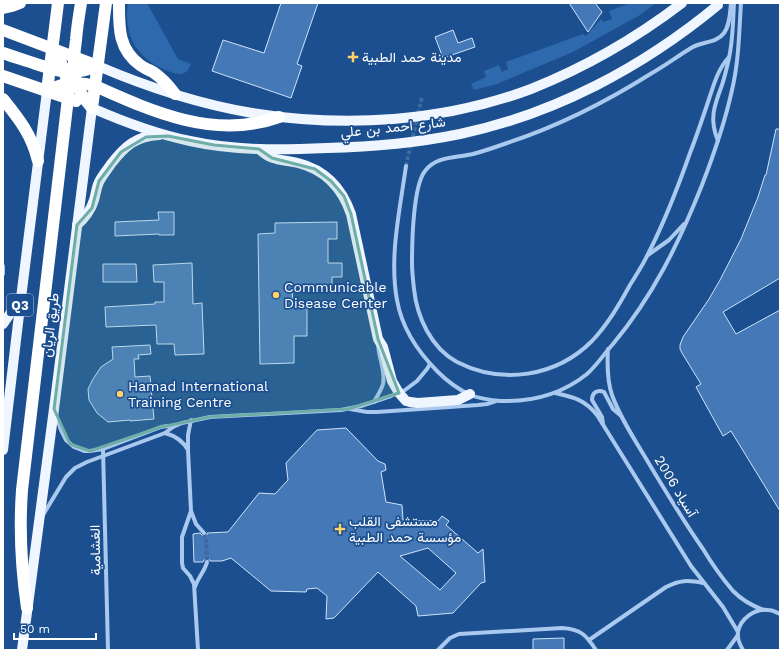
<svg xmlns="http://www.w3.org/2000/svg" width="783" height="653" viewBox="0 0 783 653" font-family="'Work Sans',Vazirmatn,sans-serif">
<rect width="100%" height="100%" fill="#1b4f8f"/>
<!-- green -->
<g fill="#2e69ad">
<path d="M128,3H147L178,59L191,64C186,77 179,75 168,71C152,65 139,55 132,40C127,28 126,15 128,3Z"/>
<path d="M630,3H656L640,15L573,52L497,84L474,90L471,84L486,77L484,71L499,65L502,72L508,69L506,62L583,34L586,36L601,19L604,22L612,19L609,11Z"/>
</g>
<!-- building -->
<g fill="#4478b7" stroke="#cfe3fa" fill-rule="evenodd">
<path d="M281,3H318L297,64L302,66L291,98L212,71L223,40L264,53Z"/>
<path d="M569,3H595L602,12L588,32Z"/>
<path d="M453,30L458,43L472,38L475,47L443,58L435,37Z"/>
<path d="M776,129H780V278L723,312L736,334L780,310V511L731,431L723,436L696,387L701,384L682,353L680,349V345L683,337L709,299L720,280L741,239L758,197L765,175H766Z"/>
<path d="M158,212H174V235H159V234L115,236V222L159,220Z"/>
<path d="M337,222V239H328V263H342V277H332V286L292,287L293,304H307V336H294V363L260,364L258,234L275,233V223Z"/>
<path d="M192,263L193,304L202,303L204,354L175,355L174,344H157L156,325L106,327L105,307L155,304V302H164V282H154L153,265Z"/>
<path d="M103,264H136L137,282H103Z"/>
<path d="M150,345L151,354L138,355L139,359H134L135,377L150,376L154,419L130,421V420L108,422L97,413L89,400L88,389L93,379L101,367L113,359L112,347Z"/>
<path d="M346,428L378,461L385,464L386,470L381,472L386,502L402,505L403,520L438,521L442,516L449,521L446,525L478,553L483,549L485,582L481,583L453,613L418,616L416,606L378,572L334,618L326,619L327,596L317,588L307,589L306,592L271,591L231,558L222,561H210L209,559H207L204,560L203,562H194L193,534L200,533L203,536H204L207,535V533L228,532L259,493L275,494L288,480L286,463L317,430ZM428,548L456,573L440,590L400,556Z"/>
<path d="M564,638V650H533V639Z"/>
</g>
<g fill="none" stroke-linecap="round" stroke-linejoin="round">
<!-- street-tunnel -->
<g stroke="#3d69a0" stroke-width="4" stroke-dasharray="4 2" stroke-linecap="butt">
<path d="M406,166L422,97"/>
<path d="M204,533L206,540L207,562"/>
</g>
<!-- street -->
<g stroke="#a9c9ee" stroke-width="4">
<path d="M729,57C718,69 714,84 709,99C703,117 697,135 690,153C678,187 665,221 648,254C643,265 636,275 630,285C619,305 608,324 592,341C556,377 502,385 457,362C431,348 417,317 414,289C413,280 412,272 412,263C412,243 413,186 425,171C436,156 456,158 473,154C484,151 496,147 507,143C559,126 606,102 652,73C666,65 678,56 691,48C702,41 716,44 724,33C730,25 730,13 731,3"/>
<path d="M718,141C709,119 714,106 722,85C725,76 727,67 729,58C733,40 733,21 734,3"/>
<path d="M406,166C400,209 389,257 397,300C402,329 418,352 438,372C447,381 458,389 470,395C480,399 491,400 501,401C532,402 562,394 587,374C597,365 604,354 613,344C653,296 679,243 702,185C714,154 725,122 732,90C739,61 739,32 741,3"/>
<path d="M648,255L669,240L684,224"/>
<path d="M3,266V274"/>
<path d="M608,349C607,365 607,380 612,395C621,420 637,443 651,467C668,495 684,522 703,549C712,564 722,578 733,591C742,600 752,606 764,610"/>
<path d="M555,393C574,397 585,400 597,415L691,566L723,607L738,632"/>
<path d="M374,402C377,396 381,391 383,384C386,371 378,357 378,343"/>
<path d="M350,409L367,412H377L478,405L487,404L496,401"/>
<path d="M56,415L61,430L66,440L74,447L84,451H90L103,449L161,427L167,426L173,427"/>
<path d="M191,420L188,435V450L191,511L196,524L204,533"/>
<path d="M603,424L602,417L592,400C592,393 597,389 604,392L613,409L620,415"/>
<path d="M165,433C176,436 183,441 188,450"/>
<path d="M103,449L108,650"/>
<path d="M191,511L182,537V563L183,568L190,576L194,584L198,650"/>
<path d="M43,515L66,477L75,468L87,462L165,433L173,427L182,423L210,417L341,410L361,406L391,396L405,390L417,381L427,369L430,364"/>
<path d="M195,587C198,577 205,571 207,562"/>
<path d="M589,640L666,587C680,580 688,580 703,583"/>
<path d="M438,650L450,638L459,634L562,628C581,629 586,635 596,650"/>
<path d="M727,650L738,635"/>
<path d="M743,650C740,645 737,638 738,632C740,619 755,608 768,610C773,610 776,612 780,614"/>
</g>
<!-- primary -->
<g stroke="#f0f6ff" stroke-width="10">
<path d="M98,66C147,87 199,104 252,113C345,128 443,122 531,89C586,67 636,38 682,3"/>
<path d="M259,149C273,162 281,159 298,163C326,170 342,188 351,214L378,339L383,347L392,381L399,393L406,401L410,402L418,403L458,400L470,394"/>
<path d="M77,225C85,218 91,210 94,200C96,194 96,188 99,182C102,176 107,170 111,164C125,146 136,136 159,135"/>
<path d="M3,324L20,299"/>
<path d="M3,450L21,298L47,91"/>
<path d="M22,650L54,409L92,108C124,122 156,134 190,141C235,151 282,150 327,148C372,147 416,143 460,134C555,114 643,67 718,5"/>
</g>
<!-- highway -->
<g stroke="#fff" stroke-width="12">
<path d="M81,3C79,15 77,27 76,40C72,69 71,85 92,108"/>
<path d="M119,3C119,27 118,49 140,65C144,68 149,70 153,72C162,78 169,86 175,94"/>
<path d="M3,8L12,6L20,3"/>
<path d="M3,30L98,66"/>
<path d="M3,53C14,57 25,60 36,64C60,72 73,76 98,66"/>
<path d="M3,76L76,101"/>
<path d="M47,91C62,83 78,81 95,86C153,112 215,140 279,117"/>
<path d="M47,91L58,3"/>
<path d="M3,99C19,119 32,135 38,161"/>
<path d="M92,108L106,3"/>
<path d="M27,608C21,567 19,532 22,490L68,98C69,80 63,63 52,48"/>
</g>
</g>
<!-- marked area -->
<path fill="#6fada8" fill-opacity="0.2" stroke="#6fada8" stroke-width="3" stroke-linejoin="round" d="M168,136L214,145L259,149L272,158L315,169L331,181L344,196L351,214L378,339L399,393L348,409L210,417L161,427L90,451L70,444L54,409L77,225L92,208L99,181L121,152L146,137Z"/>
<!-- markers -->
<g fill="#ffd166" stroke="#1b4f8f" stroke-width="1.5">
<path d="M351 51h4v4h4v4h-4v4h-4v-4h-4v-4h4z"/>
<circle cx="276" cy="295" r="4"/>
<circle cx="120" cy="394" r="4"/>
<path d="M338 523h4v4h4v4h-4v4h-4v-4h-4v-4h4z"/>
</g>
<g text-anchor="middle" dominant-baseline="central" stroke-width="3.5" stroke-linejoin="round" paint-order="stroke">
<!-- shield labels -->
<rect fill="#1b4f8f" stroke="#bbcadd" stroke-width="1" x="7" y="294" width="26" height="22" rx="3"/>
<g font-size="13" font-weight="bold" fill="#fff">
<text x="20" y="305">Q3</text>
</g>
<!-- poi labels -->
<g font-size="14" fill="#fff" stroke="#1b4f8f" text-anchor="start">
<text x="362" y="57">مدينة حمد الطبية</text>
<text x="284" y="287">Communicable<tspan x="284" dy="16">Disease Center</tspan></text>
<text x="128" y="386">Hamad International<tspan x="128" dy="16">Training Centre</tspan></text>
<text x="349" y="521">مستشفى القلب<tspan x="349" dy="16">مؤسسة حمد الطبية</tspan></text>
</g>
<!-- street labels -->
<g font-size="14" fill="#fff" stroke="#1b4f8f">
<text transform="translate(393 127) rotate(-6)">شارع احمد بن علي</text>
<text transform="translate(50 325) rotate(-83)">طريق الريان</text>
<text transform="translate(676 486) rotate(59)">آسياد 2006</text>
<text transform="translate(95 550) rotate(-91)">الغشامية</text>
</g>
</g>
<!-- border -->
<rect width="783" height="653" fill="none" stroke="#ffffff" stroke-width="8"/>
<!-- scale -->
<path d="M14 633v6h82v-6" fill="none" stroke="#ffffff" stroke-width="2"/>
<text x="20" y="633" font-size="12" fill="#ffffff" stroke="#1b4f8f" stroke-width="3" paint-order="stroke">50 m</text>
</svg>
